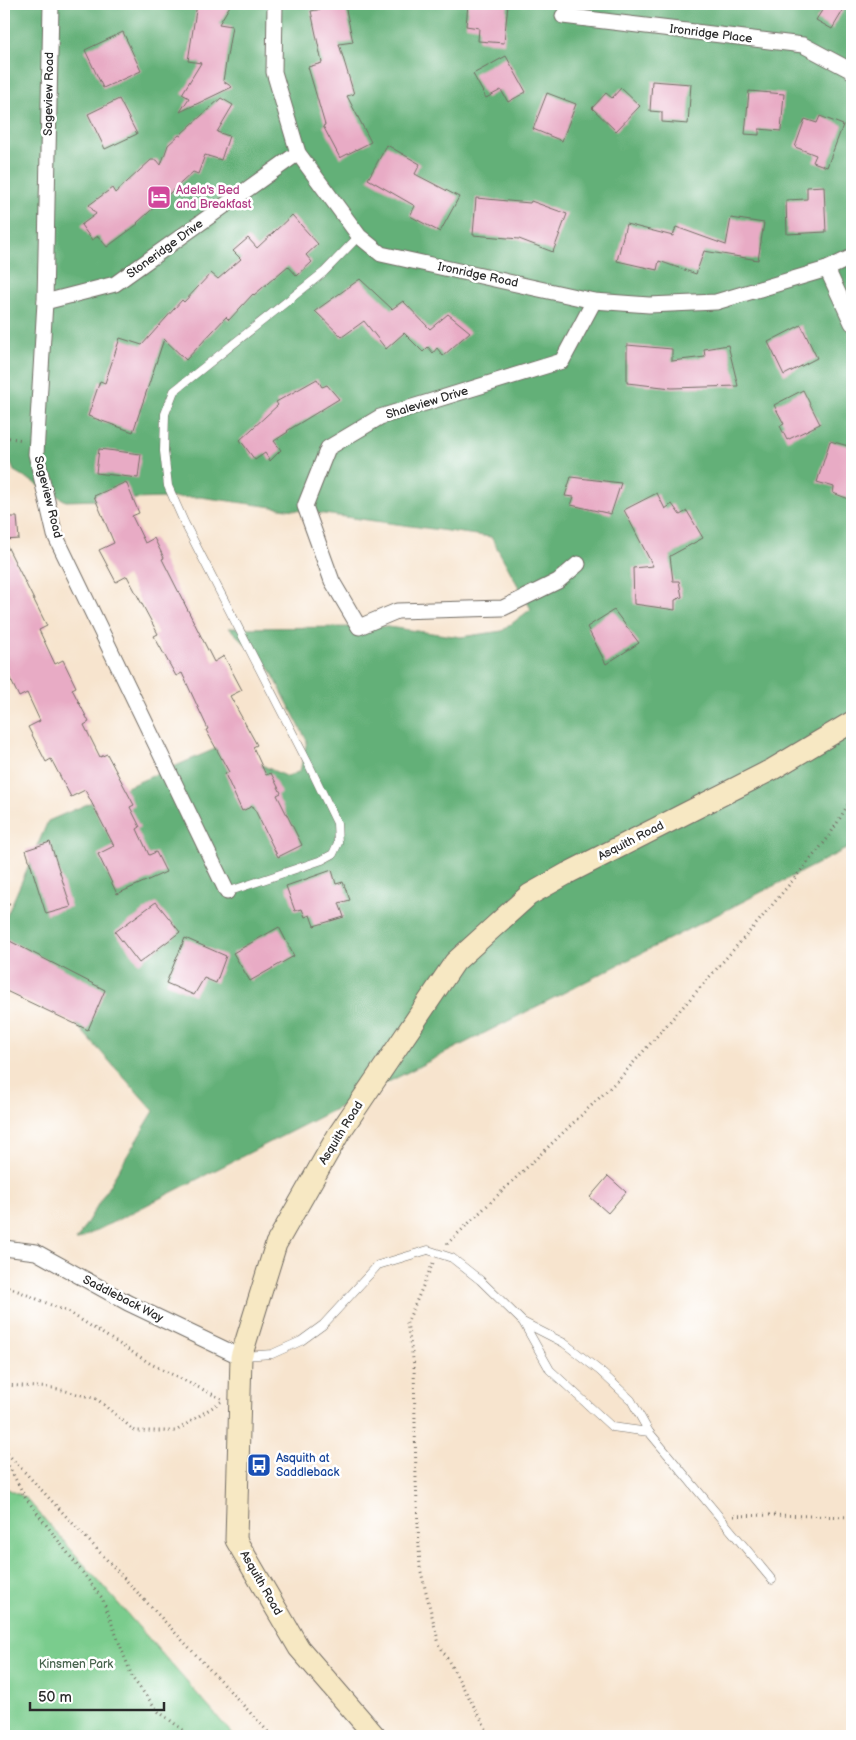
<svg xmlns="http://www.w3.org/2000/svg" width="856" height="1740" viewBox="0 0 856 1740" font-family="'Balsamiq Sans',sans-serif">
<rect width="100%" height="100%" fill="#fff"/>
<filter id="ink" filterUnits="userSpaceOnUse"><feTurbulence type="fractalNoise" baseFrequency=".02" numOctaves="2"/><feDisplacementMap in="SourceGraphic" scale="10" xChannelSelector="R" yChannelSelector="G"/><feConvolveMatrix kernelMatrix="1 2 1 2 8 2 1 2 1" color-interpolation-filters="sRGB"/></filter>
<filter id="wash" filterUnits="userSpaceOnUse"><feTurbulence type="fractalNoise" baseFrequency=".0096" numOctaves="4" result="noise"/><feDisplacementMap in="SourceGraphic" scale="20" xChannelSelector="R" yChannelSelector="G"/><feGaussianBlur stdDeviation="1.12" result="paint"/><feColorMatrix in="noise" values="0 0 0 0 0 0 0 0 0 0 0 0 0 0 0 0 0 1.4 0 .05"/><feComposite in="paint" operator="in"/></filter>
<g filter="url(#wash)">
<rect width="100%" height="100%" fill="#f7e4ce"/>
<!-- green -->
<path fill="#7acc8d" stroke="#527c5c" d="M4,1487L26,1498L234,1736H4Z"/>
<!-- forest -->
<path fill="#63b078" stroke="#476e52" d="M4,4H852V846L76,1241L154,1111L4,944V922L48,821L222,746L287,777L300,771L307,741L269,667L229,628L359,627L373,625L461,637L502,631L531,609L491,537L200,497L66,501L14,471L4,446Z"/>
<g id="blocks">
<!-- building -->
<g fill="#e8abc5">
<path d="M197,4H231L219,24L232,26L223,81L232,87L180,112L189,98L182,94L201,63L188,61Z"/>
<path d="M468,4H508L504,43L478,41L479,28L466,26Z"/>
<path d="M826,4H847L832,29L816,20Z"/>
<path d="M345,5L353,42L339,44L354,94L347,96L371,142L340,158L323,126L325,125L308,67L322,63L311,11Z"/>
<path d="M123,32L141,71L103,88L85,50Z"/>
<path d="M506,56L526,92L508,102L501,90L486,98L473,74Z"/>
<path d="M652,81L691,84L688,124L662,122V112L650,111Z"/>
<path d="M621,88L640,106L616,131L592,108L606,93L612,98Z"/>
<path d="M749,91L784,94L781,131L759,129V135L745,134Z"/>
<path d="M547,93L576,104L562,141L533,129Z"/>
<path d="M221,98L233,105L217,132L229,136L221,160L205,155L198,174L193,172L137,223L138,224L107,247L98,236L92,240L81,225L96,214L89,205L112,188L115,193L151,160H157L161,165L168,145L179,135L181,136L182,133Z"/>
<path d="M119,99L137,134L105,149L88,114Z"/>
<path d="M820,116L843,125L827,167L813,162L816,155L795,147L805,119L817,123Z"/>
<path d="M387,145L420,164L415,174L459,197L440,232L410,216L415,206L368,179Z"/>
<path d="M824,186L826,232L787,234L786,200L807,199V187Z"/>
<path d="M476,198L530,203L531,201L567,214L553,252L519,239L473,235Z"/>
<path d="M292,215L318,244L306,255L312,262L297,276L288,266L254,295L253,294L229,320L226,317L186,360L164,339L133,432L88,416L100,381L105,383L120,338L142,345L182,300L184,302L211,273L218,279L241,259L233,251L248,238L257,248Z"/>
<path d="M731,218L764,223L758,260L704,251L696,274L659,261L657,270L617,261L626,224L673,236L676,227L726,245Z"/>
<path d="M360,279L392,309L403,301L430,329L448,314L470,332L443,356L437,348L433,353L428,347L423,352L404,333L386,349L364,321L342,337L315,311Z"/>
<path d="M801,325L817,358L784,375L768,342Z"/>
<path d="M627,345L672,349V361L705,357L704,349L728,345L738,386L672,388L627,383Z"/>
<path d="M317,379L322,387L327,385L339,399L287,431L288,432L274,441L281,450L270,461L265,453L255,460L240,440L278,405L276,402Z"/>
<path d="M803,390L820,424L787,440L780,426L784,424L774,405Z"/>
<path d="M830,441L852,447V489L849,499L833,493L834,487L817,482Z"/>
<path d="M99,449L141,454L138,478L96,473Z"/>
<path d="M571,477L621,483L611,514L571,505L574,497L565,496Z"/>
<path d="M126,482L139,513L132,516L145,543L154,538L164,558L162,559L214,662L224,656L242,690L230,696L257,745L253,747L266,775L271,773L281,793L277,795L302,845L278,857L253,806L242,811L225,774L229,772L206,730L208,729L182,673L176,676L154,636L158,634L127,576L116,582L99,550L114,543L94,496Z"/>
<path d="M657,493L665,509L672,504L680,515L687,511L703,538L670,556L673,581H679L682,597L675,600V610L634,604L633,568L653,566L624,510Z"/>
<path d="M4,517H17L19,539L4,540L47,626L39,630L55,664L63,660L76,687L72,689L89,722L84,725L100,757L107,754L134,805L130,807L140,827L137,829L149,855L156,852L166,872L117,894L98,854L114,846L85,790L71,797L51,759L46,762L28,727L40,721L27,693L19,697L4,666Z"/>
<path d="M614,610L639,643L606,664L587,627Z"/>
<path d="M50,842L71,907L46,914L26,850Z"/>
<path d="M332,870L336,884L343,882L350,900L339,903L344,917L314,926L310,915L305,917L302,909L295,911L286,886Z"/>
<path d="M156,902L180,932L139,963L115,932Z"/>
<path d="M279,927L294,956L250,981L233,953Z"/>
<path d="M4,938L105,990L88,1030L4,990Z"/>
<path d="M185,938L226,956L216,983L204,978L194,995L166,983Z"/>
<path d="M608,1176L626,1192L608,1213L590,1197Z"/>
</g>
</g>
</g>
<g filter="url(#ink)">
<use href="#blocks" fill-opacity="0" stroke="#726c64" stroke-width="1"/>
<g fill="none" stroke-linecap="round" stroke-linejoin="round">
<!-- lane casing -->
<g stroke="#726c64" stroke-width="9">
<g id="lane">
<path d="M227,892L322,860L333,854L338,843L337,823L309,765L184,522L168,486L164,451L165,414L174,391L324,272L359,236"/>
<path d="M243,1356L272,1354L301,1341L323,1325L378,1265L428,1250L452,1258L480,1280L523,1322L550,1370L612,1427L649,1432L631,1400L600,1371L564,1343L523,1322"/>
<path d="M649,1432L772,1580"/>
</g>
</g>
<!-- street casing -->
<g stroke="#726c64" stroke-width="17">
<g id="street">
<path d="M51,4L45,302L36,454L55,535L227,892"/>
<path d="M275,4L274,72L298,153L359,236L381,254L594,301L649,305L716,302L827,269L852,257"/>
<path d="M563,16L803,45L852,71"/>
<path d="M827,269L852,323"/>
<path d="M45,302L115,284L298,153"/>
<path d="M578,564L558,581L503,608L397,611L359,627L332,581L305,506L328,448L380,417L562,361L594,301"/>
<path d="M4,1248L36,1252L128,1303L241,1357"/>
</g>
</g>
<!-- secondary casing -->
<g stroke="#726c64" stroke-width="23">
<path id="secondary" d="M375,1736L299,1648L236,1540L241,1357L276,1244L338,1135L455,962L529,895L568,873L773,769L852,722"/>
</g>
<!-- path -->
<g stroke="#726c64" stroke-width="3" stroke-dasharray="1 4" stroke-linecap="butt">
<path d="M4,437L23,440"/>
<path d="M4,904H12"/>
<path d="M447,1244L619,1079L758,922L828,838L852,798"/>
<path d="M433,1263L407,1323L414,1365L416,1481L420,1568L439,1644L486,1728L493,1736"/>
<path d="M4,1285L70,1313L151,1364L222,1399"/>
<path d="M4,1388L5,1385L54,1388L97,1399L135,1431H176L222,1401"/>
<path d="M4,1450L272,1736"/>
<path d="M4,1457L25,1497L102,1598L133,1679L159,1712L191,1736"/>
<path d="M734,1516L773,1515L852,1517"/>
</g>
<!-- lane -->
<use href="#lane" stroke="#fff" stroke-width="8"/>
<!-- street -->
<use href="#street" stroke="#fff" stroke-width="15"/>
<!-- secondary -->
<use href="#secondary" stroke="#f7e8c3" stroke-width="21"/>
</g>
</g>
<!-- icons -->
<defs>
<g id="hotel-square" transform="scale(1.25)"><rect x="-9" y="-9" width="18" height="18" rx="4" fill="#d1479c" stroke="#fff"/><path d="M-6-4.5h1.5V1H6V5H4.5V3h-9V5H-6ZM-4 0a1.8 1.8 0 1 1 3.6 0ZM.5 0V-2.5h3Q6-2.5 6 0Z" fill="#fff"/></g>
<g id="bus-square" transform="scale(1.25)"><rect x="-9" y="-9" width="18" height="18" rx="4" fill="#1a4fb4" stroke="#fff"/><path d="M-5-6H5V4H4V6H2V4H-2V6H-4V4H-5ZM-3.5-4V0h7V-4ZM-3.5 1.2v1.5H-2V1.2ZM2 1.2v1.5H3.5V1.2Z" fill="#fff"/></g>
</defs>
<g fill-rule="evenodd">
<use href="#hotel-square" x="159" y="197"/>
<use href="#bus-square" x="259" y="1465"/>
</g>
<g text-anchor="middle" dominant-baseline="central" stroke-width="5" stroke-linejoin="round" paint-order="stroke">
<!-- street labels -->
<g font-size="12" fill="#2b2b2b" stroke="#fff">
<text transform="translate(711 34) rotate(7)">Ironridge Place</text>
<text transform="translate(49 94) rotate(-89)">Sageview Road</text>
<text transform="translate(165 249) rotate(-36)">Stoneridge Drive</text>
<text transform="translate(478 275) rotate(12)">Ironridge Road</text>
<text transform="translate(427 403) rotate(-17)">Shaleview Drive</text>
<text transform="translate(48 497) rotate(76)">Sageview Road</text>
<text transform="translate(631 841) rotate(-27)">Asquith Road</text>
<text transform="translate(341 1133) rotate(-58)">Asquith Road</text>
<text transform="translate(123 1299) rotate(27)">Saddleback Way</text>
<text transform="translate(261 1583) rotate(60)">Asquith Road</text>
</g>
<!-- hotel labels -->
<g font-size="12" fill="#b23c85" stroke="#fff" text-anchor="start">
<text x="176" y="190">Adela's Bed<tspan x="176" dy="14">and Breakfast</tspan></text>
</g>
<!-- transit labels -->
<g font-size="12" fill="#164399" stroke="#fff" text-anchor="start">
<text x="276" y="1458">Asquith at<tspan x="276" dy="14">Saddleback</tspan></text>
</g>
<!-- park labels -->
<g font-size="12" fill="#47634d" stroke="#fff">
<text x="76" y="1664">Kinsmen Park</text>
</g>
</g>
<!-- margin -->
<rect width="856" height="1740" fill="none" stroke="#fff" stroke-width="20"/>
<!-- scale -->
<path d="M30 1702v8h134v-8" fill="none" stroke="#2b2b2b" stroke-width="2.5"/>
<text x="38" y="1702" font-size="15" fill="#2b2b2b" stroke="#ffffff" stroke-width="4" paint-order="stroke">50 m</text>
</svg>
